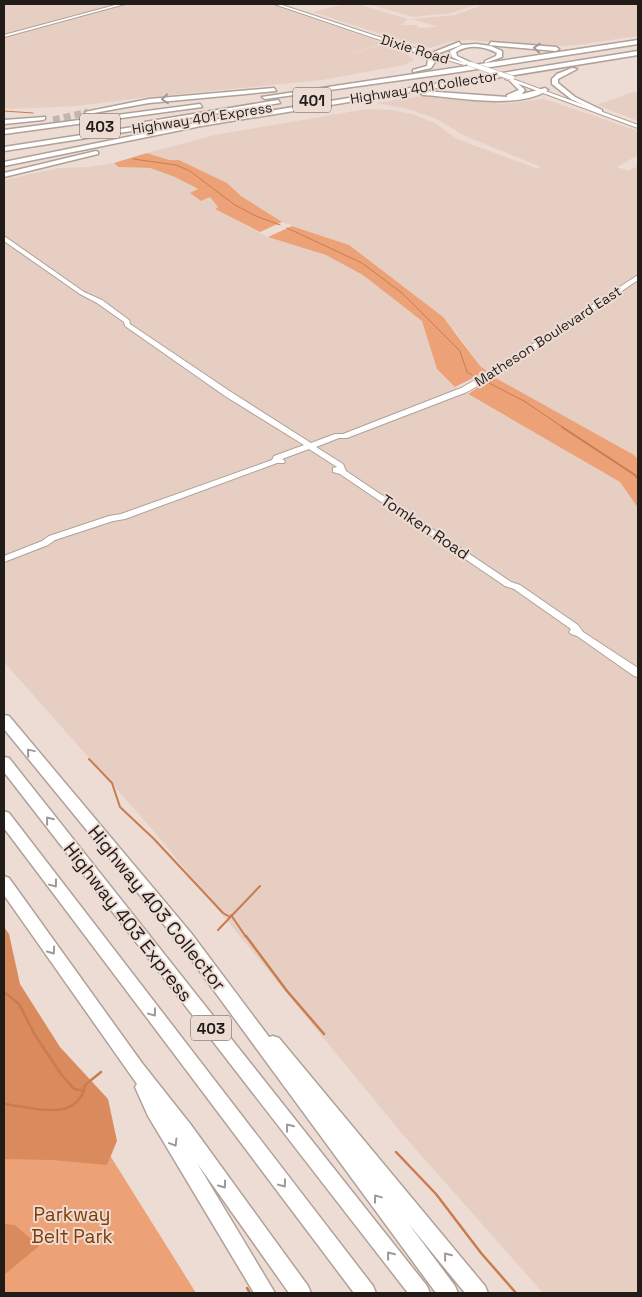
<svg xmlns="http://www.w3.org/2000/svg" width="642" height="1297" viewBox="0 0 642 1297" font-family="'Space Grotesk',sans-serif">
<rect width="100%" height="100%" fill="#eddcd4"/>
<!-- built -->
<g fill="#e6cec2">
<path d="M4,4H270L383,43L332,61L380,45L407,54L414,60L404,65L322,80L140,98L78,106L10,109L4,107Z"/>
<path d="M345,4H357L408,19L401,25H417L418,28L438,27L413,19L455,15L480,6L476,5L451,13L413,17L368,4H638V36L576,45L546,47L470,40L452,41L430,48L384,35L313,12Z"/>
<path d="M633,92L638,93V121L597,105Z"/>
<path d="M421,96L462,98L502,104L545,99L638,131V155L617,167L628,171L638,166V459L634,455L494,377L480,366L455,331L349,245L276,220L241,196L227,183L179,160H169L147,153L215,135L367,109L392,110L412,114L435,123L454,137L470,144L536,168L541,167L465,136L437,119L408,109L376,103Z"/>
<path d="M114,163L118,167L150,168L175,177L199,190L191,194L201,201L210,197L218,207L215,209L268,237L326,255L363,275L422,321L455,387L620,482L638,508V1293H543L404,1136L152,829L4,662V180L59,168L87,167Z"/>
</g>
<!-- green -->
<g fill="#eca176">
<path d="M147,153L169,160H179L227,183L241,196L282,222L260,232L215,209L218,207L210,197L201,201L190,193L198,189L175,177L150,168L118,167L114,163Z"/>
<path d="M292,226L349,245L443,317L480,366L487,371L455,387L437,369L422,321L363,275L326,255L268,237Z"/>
<path d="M494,377L634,455L638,459V508L620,482L468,394Z"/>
<path d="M4,986L196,1293H4Z"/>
</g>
<!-- forest -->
<g fill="#da8b5e">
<path d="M4,927L9,934L20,984L60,1047L108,1099L117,1141L107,1165L52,1160L4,1159Z"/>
<path d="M4,1224L15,1225L39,1246L4,1275Z"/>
</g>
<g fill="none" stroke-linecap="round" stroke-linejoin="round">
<!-- stream-far2 -->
<g stroke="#c97c4f" stroke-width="1">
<path d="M4,111L33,113"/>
<path d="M133,159L176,165L190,171L235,205L256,216L280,225"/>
<path d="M287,228L362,263L402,293L460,351L467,372L472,375"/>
<path d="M489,383L524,401L564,428"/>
</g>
<!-- stream-far1 -->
<g stroke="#c97c4f" stroke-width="2">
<path d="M562,427L635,475L638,479"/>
<path d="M89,759L112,783L120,807L154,839L223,913L230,917"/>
<path d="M231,915L246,937"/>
<path d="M218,930L260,886"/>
</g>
<!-- stream -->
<g stroke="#c97c4f" stroke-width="2.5">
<path d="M246,936L287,991L324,1034"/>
<path d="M4,992L19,1004L35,1035L61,1074L74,1089L84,1091"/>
<path d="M4,1104C32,1107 78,1124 85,1085L101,1072"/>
<path d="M396,1152L436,1194L481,1253L516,1293"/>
<path d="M247,1288L250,1293"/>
</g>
<!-- highway-tunnel -->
<path stroke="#c4b6af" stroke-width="7" stroke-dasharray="7 4" stroke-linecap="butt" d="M53,120L88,112"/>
<!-- secondary casing -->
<g stroke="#b0a198" stroke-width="2">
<g id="secondary">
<path d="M119,4H125L4,37V35Z"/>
<path d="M274,4H279L376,36L468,64L464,65L374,38Z"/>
<path d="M507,77L638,125V128L505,79Z"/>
<path d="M4,236L84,292L102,300L129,320L130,324L231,392L311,443L335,434H343L461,388L496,368L638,275V280L502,372L467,392L347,438H339L316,447L343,464L346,471L511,582L520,585L578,625L583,632L638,668V677L634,676L577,636L571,634L569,632L571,629L514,589L505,586L340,474L333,472V468L337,467L309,449L282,459L285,461L284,463H277L125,519L113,521L55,540L48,545L4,562V556L42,541L49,536L109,516L121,514L272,460L274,456L304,445L225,396L125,326L124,322L97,303L80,294L4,241Z"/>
</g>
</g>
<!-- highway casing -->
<g stroke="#b0a198" stroke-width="3">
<g id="highway">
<path d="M638,40V44L452,73L265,99L262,97Z"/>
<path d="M459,42L461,45L434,55L429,54Z"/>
<path d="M491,42L556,47L559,49L556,51L489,45Z"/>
<path d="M476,44L491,46L502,51V57L485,63V61L496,56L497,53C484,46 469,44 456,52L457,56L472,63V65H468L452,57L450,51L462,45Z"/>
<path d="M404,45L433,57L435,62L431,68L413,72V70L427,66L428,59L404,47Z"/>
<path d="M638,51V55L201,126L4,166V162L201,122Z"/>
<path d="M572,68L577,69L558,79V83L575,97L602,110V112H598L571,99L552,84V79L557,74Z"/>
<path d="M512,78L525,90L522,94L515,96L545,88L548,90C517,110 459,97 423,95L420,93L423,91L507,97V95L519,90L509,80Z"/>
<path d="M274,88L276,91L149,103L88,114L85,112L149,99Z"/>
<path d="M278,100L280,103L157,123L160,125L157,127L4,151V147L146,125L145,122Z"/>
<path d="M200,104L202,107L4,134V130Z"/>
<path d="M45,117V119L43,120L4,124V120Z"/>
<path d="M96,151L98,152V154L4,177V173Z"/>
<path d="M4,715L9,716L191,933L269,1037L273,1036L279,1038L485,1286L488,1293H465L408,1223L455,1286L458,1293H436L179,943L4,729Z"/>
<path d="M4,757L9,758L427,1286L430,1293H408L4,772Z"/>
<path d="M4,811L9,813L373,1286L376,1293H354L4,828Z"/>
<path d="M4,876L9,878L142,1063L191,1125L308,1286L311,1293H289L197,1163L275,1293H254L148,1116L135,1087L137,1084L4,895Z"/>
</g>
</g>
<!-- secondary -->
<use href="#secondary" fill="#fff" fill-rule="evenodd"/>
<!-- highway -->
<use href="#highway" fill="#fff" fill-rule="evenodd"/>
<!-- secondary-bridge casing -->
<g stroke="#b0a198" stroke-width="5.5" stroke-linecap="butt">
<path id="secondary-bridge" d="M470,64L512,78"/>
</g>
<!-- secondary-bridge -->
<use href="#secondary-bridge" stroke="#fff" stroke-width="4.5"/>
</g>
<!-- one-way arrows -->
<defs><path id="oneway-chevron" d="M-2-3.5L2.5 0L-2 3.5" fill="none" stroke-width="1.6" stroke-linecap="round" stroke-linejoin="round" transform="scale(1.25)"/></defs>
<g stroke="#9c9998">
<use href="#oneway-chevron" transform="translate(537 48) rotate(-177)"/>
<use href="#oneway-chevron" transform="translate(165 99) rotate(175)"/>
<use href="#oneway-chevron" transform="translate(30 752) rotate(-130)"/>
<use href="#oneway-chevron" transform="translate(49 820) rotate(-128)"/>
<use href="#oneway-chevron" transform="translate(54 884) rotate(53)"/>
<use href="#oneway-chevron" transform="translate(52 951) rotate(55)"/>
<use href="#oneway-chevron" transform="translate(153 1013) rotate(53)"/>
<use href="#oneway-chevron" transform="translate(289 1127) rotate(-128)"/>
<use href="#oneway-chevron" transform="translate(174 1143) rotate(59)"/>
<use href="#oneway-chevron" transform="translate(283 1184) rotate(53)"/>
<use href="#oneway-chevron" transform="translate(223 1185) rotate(54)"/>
<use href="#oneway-chevron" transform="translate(377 1198) rotate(-127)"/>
<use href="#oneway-chevron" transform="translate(390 1255) rotate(-128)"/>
<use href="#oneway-chevron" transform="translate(447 1256) rotate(-129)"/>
</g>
<g text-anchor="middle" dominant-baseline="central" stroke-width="4" stroke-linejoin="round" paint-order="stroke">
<!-- far-street labels -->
<g font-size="14" fill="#221c19" stroke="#eddcd4">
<text transform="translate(415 49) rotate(17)">Dixie Road</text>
<text transform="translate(424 87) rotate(-9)">Highway 401 Collector</text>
<text transform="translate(202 118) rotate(-9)">Highway 401 Express</text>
<text transform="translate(548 336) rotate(-33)">Matheson Boulevard East</text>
</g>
<!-- shield labels -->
<g fill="#eddcd4" stroke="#5f5651" stroke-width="1">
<rect x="293" y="87.5" width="38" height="25" rx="4"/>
<rect x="80" y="113.5" width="40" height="25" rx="4"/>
<rect x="191" y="1015.5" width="40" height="25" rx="4"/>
</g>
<g font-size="15" font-weight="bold" fill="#221c19">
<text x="312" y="100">401</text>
<text x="100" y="126">403</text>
<text x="211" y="1028">403</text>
</g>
<!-- street labels -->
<g font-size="16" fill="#221c19" stroke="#eddcd4">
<text transform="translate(425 527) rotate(34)">Tomken Road</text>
</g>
<!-- near-street labels -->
<g font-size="19" fill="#221c19" stroke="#eddcd4">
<text transform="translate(157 908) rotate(51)">Highway 403 Collector</text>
<text transform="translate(128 922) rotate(52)">Highway 403 Express</text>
</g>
<!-- near-park labels -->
<g font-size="19" fill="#823b02" stroke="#eddcd4">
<text x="72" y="1214">Parkway<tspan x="72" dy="22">Belt Park</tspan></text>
</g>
</g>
<!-- border -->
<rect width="642" height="1297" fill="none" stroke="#221c19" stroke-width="10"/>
</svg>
